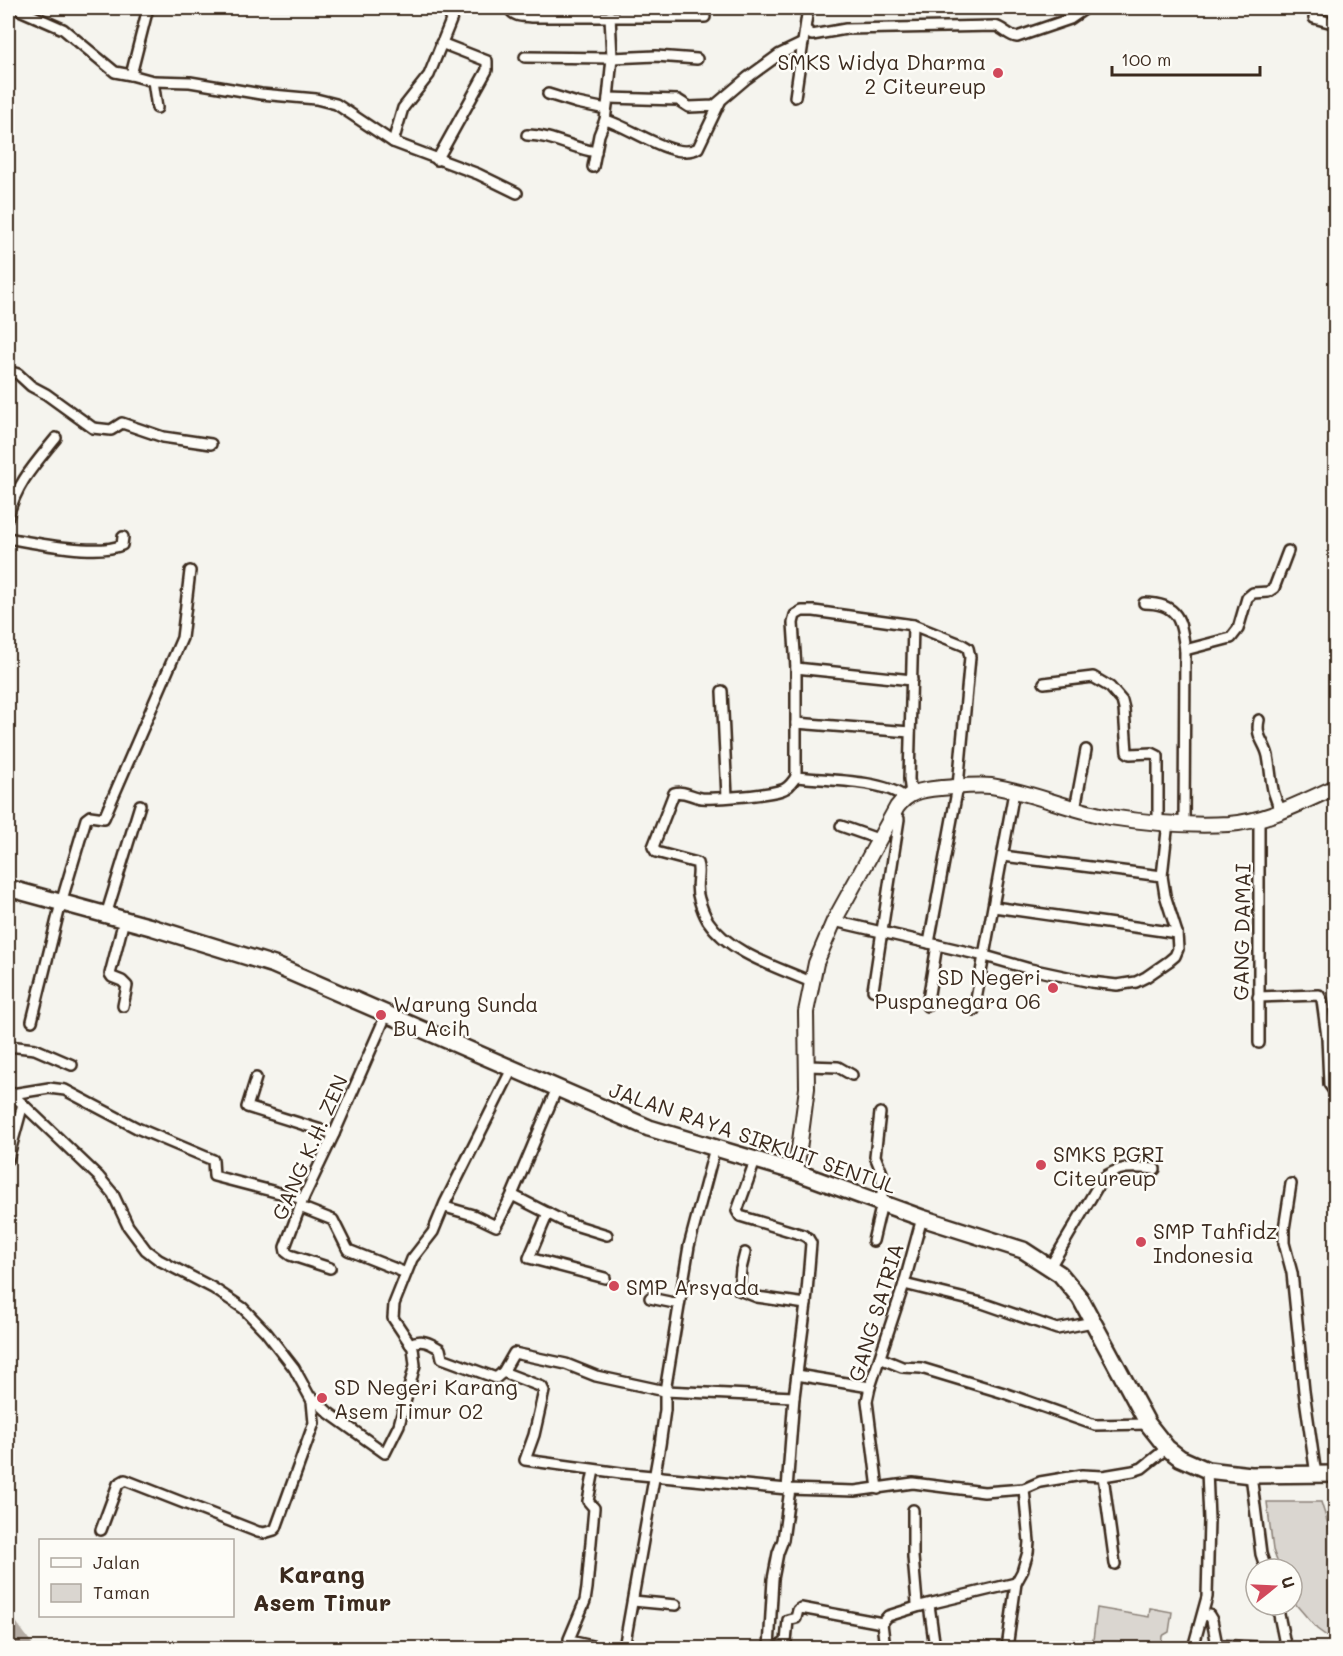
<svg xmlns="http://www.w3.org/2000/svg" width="1343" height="1656" viewBox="0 0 1343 1656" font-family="Mali,sans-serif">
<rect width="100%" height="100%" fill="#f5f4ee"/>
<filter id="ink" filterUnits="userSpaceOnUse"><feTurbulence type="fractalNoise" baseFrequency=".0167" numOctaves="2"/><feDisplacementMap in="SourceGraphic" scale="12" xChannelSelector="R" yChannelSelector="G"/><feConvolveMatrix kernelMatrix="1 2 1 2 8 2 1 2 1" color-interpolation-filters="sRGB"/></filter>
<g filter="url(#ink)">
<!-- green -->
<g fill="#dad6d0" stroke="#8a8077" stroke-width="1.5">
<path d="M1267,1502H1321L1335,1546V1642L1317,1629L1292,1600V1569H1280L1273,1550Z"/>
<path d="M1097,1608L1149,1617L1150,1608L1172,1612L1169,1632L1162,1636L1161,1648H1065L1066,1640H1093Z"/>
</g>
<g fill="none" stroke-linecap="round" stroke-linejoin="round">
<!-- river -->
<path stroke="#b4aca4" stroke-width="18" d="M8,1626L24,1648"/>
<!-- street casing -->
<g stroke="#3b2a1e" stroke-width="14">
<g id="street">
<path d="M15,8L63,29L115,72L131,75"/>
<path d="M148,8L131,75L153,81L157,108"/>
<path d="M495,8H509C514,17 522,16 531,17H705"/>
<path d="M1314,18L1336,24"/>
<path d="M806,30L812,35L846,29L995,26C1003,28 1009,36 1017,37L1070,19L1086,8"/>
<path d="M525,57L612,58L656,56L697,59"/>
<path d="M153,81L190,82L261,94L316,99L336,104L393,142L478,174L517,193"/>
<path d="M548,94L577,103L606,109"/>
<path d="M795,97L808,8"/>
<path d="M608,98L678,100L689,107L714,106L747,78L780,54L803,43"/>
<path d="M605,120C628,125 675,162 698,148L720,102"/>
<path d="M527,135C551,135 572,148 596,152"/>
<path d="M393,142L403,108L429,75L456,8"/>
<path d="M437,160L487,70V61L441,43"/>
<path d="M593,167L599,135L605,120L608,98L612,58L610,16"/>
<path d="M8,371L18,374L31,386L46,394L93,428L111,430L122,423L163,437L211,444"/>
<path d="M8,517C16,484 35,464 56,438"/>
<path d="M8,538C34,543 98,556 122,545L123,537"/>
<path d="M1144,603C1179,603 1181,621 1185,650L1231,638L1238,629L1247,598L1253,593L1268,592L1274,588L1288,551"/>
<path d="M796,668L912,680"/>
<path d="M1044,683L1093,677L1110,687L1122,701L1124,709L1127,752L1130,754L1152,753L1158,756V822"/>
<path d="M722,691L727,797"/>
<path d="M1259,720C1255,737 1265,742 1268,756C1272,778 1270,792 1282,812"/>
<path d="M796,723L910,732"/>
<path d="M796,777C792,782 789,788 782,790C766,795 720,799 702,798C692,797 684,790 674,793L653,847L656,852L697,863C701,873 694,885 699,899C701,906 704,914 708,921C729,953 777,967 811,982"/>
<path d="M911,794L909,779L913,625"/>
<path d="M904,797C884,780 824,780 796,777V668L793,623L795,615L802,611H814L913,625L963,645L968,648L970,657L958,786L929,943"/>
<path d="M1075,809L1086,750"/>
<path d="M1184,823L1185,650"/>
<path d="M841,826L878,839"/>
<path d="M1162,876L1168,822"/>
<path d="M994,907L1177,933"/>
<path d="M106,915L140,805"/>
<path d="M834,921L985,956L1030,969L1091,982L1117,985L1136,982L1146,977L1169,961L1175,956L1178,949L1177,933L1165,895L1162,876L1003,856"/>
<path d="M873,990L899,819"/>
<path d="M1258,997L1319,995L1322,1000L1327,1037L1329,1084L1336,1094"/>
<path d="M123,1006L127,986L122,981L112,977L110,974L124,920"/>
<path d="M927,1006L937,945"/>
<path d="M974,1010L1014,792"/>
<path d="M32,1021L61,903L86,819L90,816L104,818L182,638L190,571"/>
<path d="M1259,1043V820"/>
<path d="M8,1046L35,1049L72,1065"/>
<path d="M808,1066L838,1067L852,1075"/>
<path d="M256,1078L247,1107L334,1134"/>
<path d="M8,1090L98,1176L113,1194L128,1226L146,1250L159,1260L213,1288L243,1308L266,1332L294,1368L312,1401L314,1423L276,1528L274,1530L264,1533L258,1532L125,1480L118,1484L101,1530"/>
<path d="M12,1094L49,1088L65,1090L137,1128L213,1160L214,1176L303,1199"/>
<path d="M8,1159L23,1104"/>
<path d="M755,1161L737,1211L740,1216L803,1235L808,1238L811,1243L806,1304L794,1397L787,1489"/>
<path d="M1291,1184L1284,1229V1243L1292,1273L1304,1391L1316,1475"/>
<path d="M512,1195L565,1222L607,1235"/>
<path d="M300,1207L333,1220L348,1250L406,1273"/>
<path d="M445,1207L473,1215L496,1226L512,1195L557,1088"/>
<path d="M548,1213L529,1258L605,1278"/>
<path d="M873,1241L882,1203V1173L875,1156L880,1113"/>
<path d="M745,1253L741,1269L739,1290L757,1297L806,1304"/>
<path d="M1050,1267L1102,1179C1119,1165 1134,1167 1155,1169"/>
<path d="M330,1268L290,1255L286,1252L285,1247L303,1199L334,1134L387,1013"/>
<path d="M904,1284L982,1303L1057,1329L1093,1322"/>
<path d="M650,1298L679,1304"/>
<path d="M410,1344C421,1338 430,1343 440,1349L442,1358L496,1378L503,1372L514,1353L566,1364L596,1376L665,1391L794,1397"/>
<path d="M880,1358L902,1367L921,1368L1004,1393L1095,1425L1148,1424"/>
<path d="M503,1372L542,1387L544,1391L534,1435L525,1460L621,1473L787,1489L855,1491L913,1483L984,1492L1024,1489L1040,1482L1082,1475L1103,1476L1133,1471L1142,1468L1167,1448"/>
<path d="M797,1375L870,1387"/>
<path d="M313,1398L329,1413L385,1453L399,1425L415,1365L413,1348L393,1318L394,1304L412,1259L433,1232L445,1203L512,1069"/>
<path d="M594,1470L588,1501L594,1508L587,1588L585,1601L569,1639L570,1641L601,1648"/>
<path d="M1251,1475L1261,1554L1266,1569"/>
<path d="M1103,1476L1115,1564"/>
<path d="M878,1489L867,1401L870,1387L904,1284L922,1218"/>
<path d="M913,1510V1557L917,1603L920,1606L1016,1583"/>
<path d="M633,1601L676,1605"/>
<path d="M929,1605L935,1648"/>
<path d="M1203,1616L1209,1615L1212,1620L1217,1645L1279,1648L1285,1644L1277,1605"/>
<path d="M882,1623L888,1616L920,1606"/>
<path d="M769,1646H779L786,1642L788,1620L796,1618L798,1610L801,1608L882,1623L885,1648"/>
<path d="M624,1648L660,1445L665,1410V1391L689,1246L715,1148"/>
<path d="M769,1648L773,1579L778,1553L783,1540L790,1489"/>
<path d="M1007,1648L1016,1583L1022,1572L1028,1552L1029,1542L1024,1489"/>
<path d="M1193,1648L1207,1597L1209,1520L1207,1470"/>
</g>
</g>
<!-- secondary casing -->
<g stroke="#3b2a1e" stroke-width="18">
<path id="secondary" d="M796,1172L807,1088L806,1012L816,963L834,921L897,807C909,791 922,790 941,788C957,787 975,784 991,786C1032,792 1070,810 1110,817C1148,823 1190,826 1229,824C1268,821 1300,803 1336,787"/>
</g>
<!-- primary casing -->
<g stroke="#3b2a1e" stroke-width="20">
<path id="primary" d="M8,888L151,927L274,965L649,1128L796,1172L922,1218L1023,1250L1060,1274L1080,1298L1148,1424L1167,1448L1180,1458L1207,1470L1251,1475L1336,1474"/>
</g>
<!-- street -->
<use href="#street" stroke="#fdfcf7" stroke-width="9"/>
<!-- secondary -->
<use href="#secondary" stroke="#fdfcf7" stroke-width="14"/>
<!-- primary -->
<use href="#primary" stroke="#fdfcf7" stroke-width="15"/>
</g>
</g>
<!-- markers -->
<g fill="#d1495b" stroke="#fdfcf7" stroke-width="2">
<circle cx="998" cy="73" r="6"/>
<circle cx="1053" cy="988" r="6"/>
<circle cx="381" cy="1015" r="6"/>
<circle cx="1041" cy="1165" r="6"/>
<circle cx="1141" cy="1242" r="6"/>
<circle cx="614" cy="1286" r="6"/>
<circle cx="322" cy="1398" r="6"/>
</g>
<g text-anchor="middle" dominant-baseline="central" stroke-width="5" stroke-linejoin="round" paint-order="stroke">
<!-- poi labels -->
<g font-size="21" fill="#3b2a1e" stroke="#fdfcf7" text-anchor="start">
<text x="986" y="61" text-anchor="end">SMKS Widya Dharma<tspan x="986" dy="24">2 Citeureup</tspan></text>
<text x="1041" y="976" text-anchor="end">SD Negeri<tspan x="1041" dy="24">Puspanegara 06</tspan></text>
<text x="393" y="1003">Warung Sunda<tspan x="393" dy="24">Bu Acih</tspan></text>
<text x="1053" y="1153">SMKS PGRI<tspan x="1053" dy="24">Citeureup</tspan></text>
<text x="1153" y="1230">SMP Tahfidz<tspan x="1153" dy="24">Indonesia</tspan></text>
<text x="626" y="1286">SMP Arsyada</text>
<text x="334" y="1386">SD Negeri Karang<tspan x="334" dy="24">Asem Timur 02</tspan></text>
</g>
<!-- street labels -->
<g font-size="21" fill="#3b2a1e" stroke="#fdfcf7">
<text transform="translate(1241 932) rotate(-89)">GANG DAMAI</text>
<text transform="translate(753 1137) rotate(19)">JALAN RAYA SIRKUIT SENTUL</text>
<text transform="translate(309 1147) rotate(-66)">GANG K.H. ZEN</text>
<text transform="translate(875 1312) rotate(-73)">GANG SATRIA</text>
</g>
<!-- quarter labels -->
<g font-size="24" font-weight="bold" fill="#3b2a1e" stroke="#fdfcf7">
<text x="322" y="1573">Karang<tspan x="322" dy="28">Asem Timur</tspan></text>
</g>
</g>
<!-- margin -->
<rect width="1343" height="1656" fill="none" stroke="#fdfcf7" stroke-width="30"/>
<rect x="15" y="15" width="1313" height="1626" fill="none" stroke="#3b2a1e" stroke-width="2" filter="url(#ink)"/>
<!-- legend -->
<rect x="39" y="1539" width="195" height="78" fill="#fdfcf7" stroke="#afa8a0" stroke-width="1.5"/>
<rect x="51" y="1558" width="30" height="9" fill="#fdfcf7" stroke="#afa8a0" stroke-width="1.5"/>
<text x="93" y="1569" font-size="18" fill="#3b2a1e">Jalan</text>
<rect x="51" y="1584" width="30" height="18" fill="#dad6d0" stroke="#afa8a0" stroke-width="1.5"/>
<text x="93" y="1599" font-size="18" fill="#3b2a1e">Taman</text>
<!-- north arrow -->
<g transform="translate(1274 1587) rotate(72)"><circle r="28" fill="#fdfcf7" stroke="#afa8a0" stroke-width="1.5"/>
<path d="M0-4.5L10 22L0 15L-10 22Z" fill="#d1495b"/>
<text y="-9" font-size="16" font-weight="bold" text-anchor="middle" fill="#3b2a1e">U</text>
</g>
<!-- scale -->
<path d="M1112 66v9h148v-9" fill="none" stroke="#3b2a1e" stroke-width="3"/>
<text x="1121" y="66" font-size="18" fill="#3b2a1e" stroke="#fdfcf7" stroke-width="4.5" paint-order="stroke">100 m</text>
</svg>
